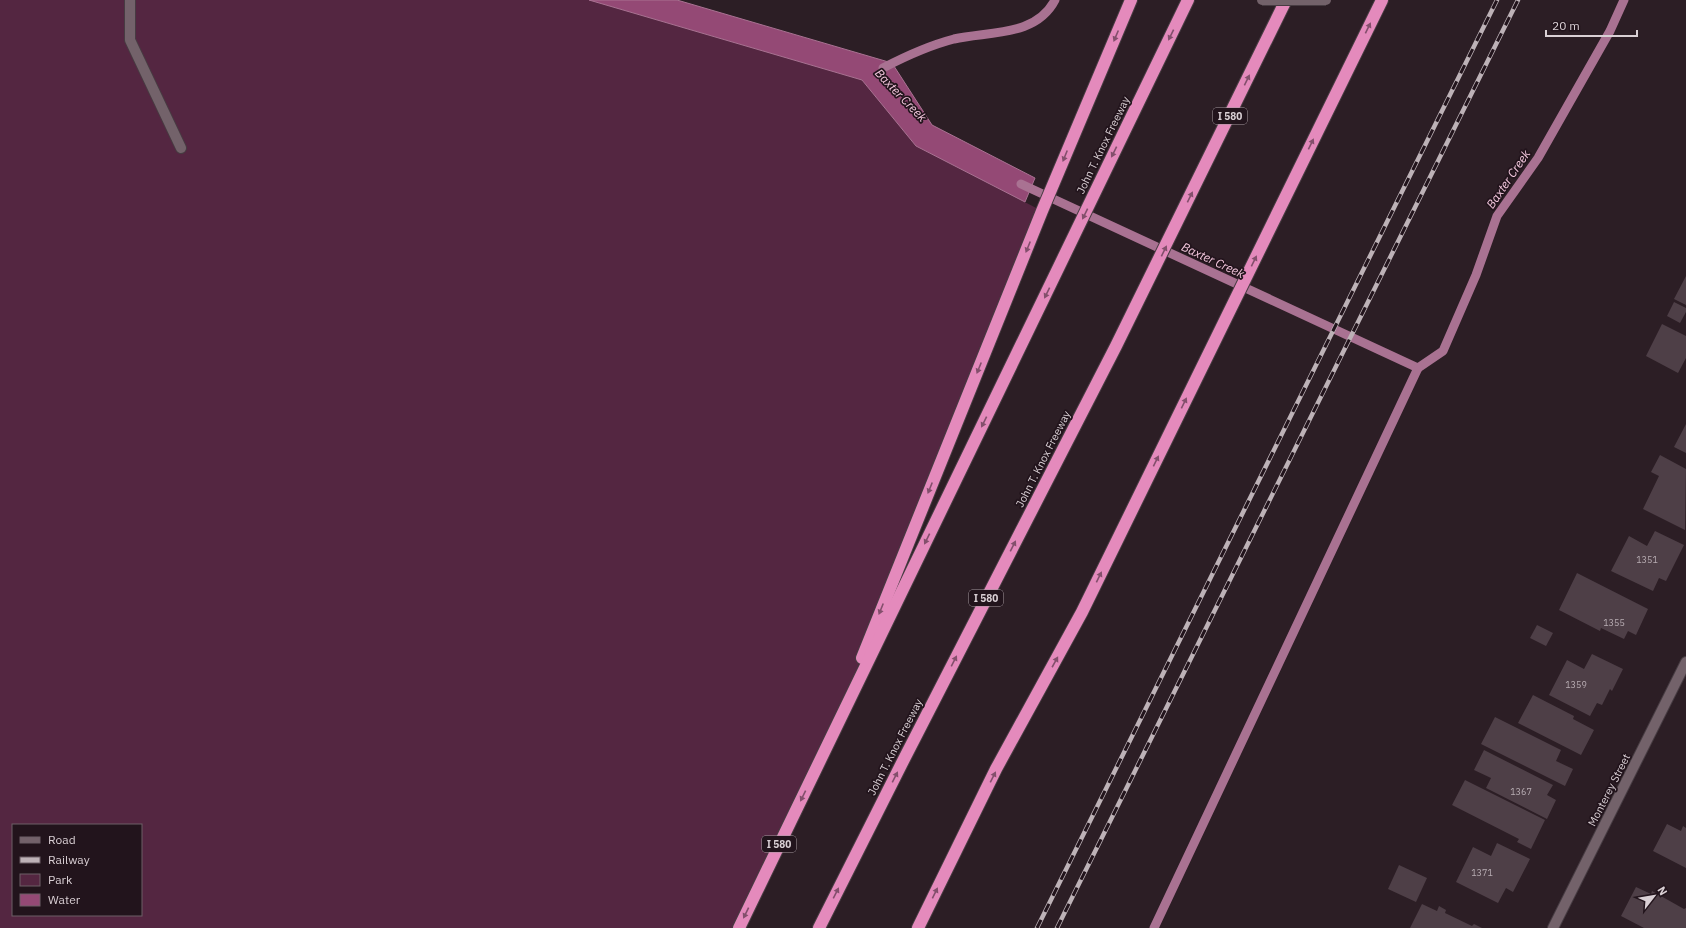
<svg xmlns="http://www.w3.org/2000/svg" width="1686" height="928" viewBox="0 0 1686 928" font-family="'IBM Plex Sans',sans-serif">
<rect width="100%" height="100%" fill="#2c1e25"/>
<!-- green -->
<path fill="#542641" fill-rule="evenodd" d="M0,0H589L862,80L916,146L1042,211L820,761L739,928H0ZM13,825H141V915H13Z"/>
<!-- water -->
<path fill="#944975" stroke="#a97292" d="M589,0H677L892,63L932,125L1035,178L1025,202L916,146L862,80Z"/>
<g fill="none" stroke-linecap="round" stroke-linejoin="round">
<!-- stream -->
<g stroke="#a97292" stroke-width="9">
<path d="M883,68C904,57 931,45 954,39C989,31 1036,37 1055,0"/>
<path d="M1021,184L1418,368L1443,351L1476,275L1497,216L1538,158L1610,31L1624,0"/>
<path d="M1154,928L1418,368"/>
</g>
</g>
<!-- building -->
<g fill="#4e3f47">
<path d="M1686,276V305L1674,299Z"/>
<path d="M1674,302L1686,308V312L1680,323L1667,316Z"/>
<path d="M1662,324L1686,336V358L1678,373L1646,356Z"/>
<path d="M1686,424V453L1674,447Z"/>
<path d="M1660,455L1686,469L1685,530L1643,509L1659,476L1651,472Z"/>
<path d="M1655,531L1684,545L1666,581L1659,578L1653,591L1611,571L1629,536L1647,546Z"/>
<path d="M1577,573L1648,609L1636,635L1628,631L1624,639L1601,628L1600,631L1559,610Z"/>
<path d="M1537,625L1553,633L1546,646L1530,638Z"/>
<path d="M1592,654L1623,669L1612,691L1610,689L1602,705L1597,703L1590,716L1549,695L1567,660L1584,669Z"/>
<path d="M1533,695L1574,716L1573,719L1594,730L1581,755L1518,723Z"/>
<path d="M1495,717L1561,750L1556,761L1573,769L1565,786L1481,744Z"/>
<path d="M1484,750L1553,785L1547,795L1556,800L1547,819L1486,788L1491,778L1474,770Z"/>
<path d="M1465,780L1545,820L1531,849L1517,842L1519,839L1452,805Z"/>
<path d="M1667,824L1681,831L1683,826L1686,828V868L1653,851Z"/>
<path d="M1497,843L1530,859L1513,892L1506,888L1498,903L1456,882L1473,847L1491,856Z"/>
<path d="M1399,865L1427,878L1416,902L1388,889Z"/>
<path d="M1636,887L1651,894L1652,891L1684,909L1686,908V928H1644L1621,916Z"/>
<path d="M1422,904L1437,911L1439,906L1446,910L1445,913L1472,926L1474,924L1482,928H1410Z"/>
</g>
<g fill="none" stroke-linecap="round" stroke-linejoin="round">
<!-- service casing -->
<g stroke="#473c42" stroke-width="12">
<path id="service" d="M130,0V40L181,148"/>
</g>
<!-- minor casing -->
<g stroke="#473c42" stroke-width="12">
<path id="minor" d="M1553,928L1686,662"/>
</g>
<!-- motorway casing -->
<g stroke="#473c42" stroke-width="14">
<g id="motorway">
<path d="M862,658L1042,211L1131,0"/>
<path d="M739,928L1188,0"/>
<path d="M819,928L901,765L1116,346L1286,0"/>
<path d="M918,928L996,769L1082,612L1382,0"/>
</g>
</g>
<!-- service -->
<use href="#service" stroke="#73626a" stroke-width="10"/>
<!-- minor -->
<use href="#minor" stroke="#73626a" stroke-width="10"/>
<!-- motorway -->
<use href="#motorway" stroke="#e48abc" stroke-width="12"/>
<!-- rail casing -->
<g stroke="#bdb2b7" stroke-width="4.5">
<g id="rail">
<path d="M1037,928L1497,0"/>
<path d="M1057,928L1518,0"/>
</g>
</g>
<!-- rail -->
<use href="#rail" stroke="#22141c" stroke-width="3" stroke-dasharray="9" stroke-linecap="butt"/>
<!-- tertiary-bridge casing -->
<g stroke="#473c42" stroke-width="12" stroke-linecap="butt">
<path id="tertiary-bridge" d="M1262,0H1326"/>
</g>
<!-- tertiary-bridge -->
<use href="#tertiary-bridge" stroke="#73626a" stroke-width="10"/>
</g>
<!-- one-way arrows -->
<defs><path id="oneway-solid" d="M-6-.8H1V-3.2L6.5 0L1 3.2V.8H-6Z"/></defs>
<g fill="#834f6c">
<use href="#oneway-solid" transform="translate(1368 28) rotate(-64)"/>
<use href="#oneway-solid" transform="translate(1171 35) rotate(116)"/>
<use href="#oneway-solid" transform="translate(1116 36) rotate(113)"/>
<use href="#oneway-solid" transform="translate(1247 80) rotate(-64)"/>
<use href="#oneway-solid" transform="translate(1311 144) rotate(-64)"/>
<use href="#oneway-solid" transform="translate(1114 152) rotate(116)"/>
<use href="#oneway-solid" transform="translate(1065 156) rotate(112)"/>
<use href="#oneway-solid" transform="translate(1190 197) rotate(-64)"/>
<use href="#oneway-solid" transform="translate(1085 214) rotate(116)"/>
<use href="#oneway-solid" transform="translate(1028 247) rotate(112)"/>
<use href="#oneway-solid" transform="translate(1164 251) rotate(-64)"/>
<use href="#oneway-solid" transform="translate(1254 261) rotate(-64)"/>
<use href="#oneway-solid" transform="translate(1047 293) rotate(116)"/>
<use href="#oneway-solid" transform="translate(979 368) rotate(112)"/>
<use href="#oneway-solid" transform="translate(1184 403) rotate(-64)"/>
<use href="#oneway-solid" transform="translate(984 422) rotate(116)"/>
<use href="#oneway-solid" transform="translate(1156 461) rotate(-64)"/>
<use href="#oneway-solid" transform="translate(930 488) rotate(112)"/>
<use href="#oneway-solid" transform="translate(927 539) rotate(116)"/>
<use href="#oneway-solid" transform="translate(1013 546) rotate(-63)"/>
<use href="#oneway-solid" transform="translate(1099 577) rotate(-64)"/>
<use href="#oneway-solid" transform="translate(881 609) rotate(112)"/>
<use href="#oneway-solid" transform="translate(954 661) rotate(-63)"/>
<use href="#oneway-solid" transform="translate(1055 662) rotate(-61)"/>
<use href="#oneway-solid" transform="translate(895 777) rotate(-63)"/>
<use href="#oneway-solid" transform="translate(993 777) rotate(-63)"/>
<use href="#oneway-solid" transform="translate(803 796) rotate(116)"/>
<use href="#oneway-solid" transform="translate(836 893) rotate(-63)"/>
<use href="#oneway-solid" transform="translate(935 893) rotate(-64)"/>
<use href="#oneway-solid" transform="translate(746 913) rotate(116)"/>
</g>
<g text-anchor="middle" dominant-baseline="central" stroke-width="3.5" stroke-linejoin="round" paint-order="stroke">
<!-- number labels -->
<g font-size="9" fill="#b7acb2">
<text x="1647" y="559">1351</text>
<text x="1614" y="622">1355</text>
<text x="1576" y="684">1359</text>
<text x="1521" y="791">1367</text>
<text x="1482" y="872">1371</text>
</g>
<!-- shield labels -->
<g fill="#22141c" stroke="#a3989e" stroke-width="1">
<rect x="1213" y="108" width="34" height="16" rx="3"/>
<rect x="969" y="590" width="34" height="16" rx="3"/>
<rect x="762" y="836" width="34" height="16" rx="3"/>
</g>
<g font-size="10" font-weight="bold" fill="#dad0d5">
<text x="1230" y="116">I 580</text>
<text x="986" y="598">I 580</text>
<text x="779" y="844">I 580</text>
</g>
<!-- street labels -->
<g font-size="11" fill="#dad0d5" stroke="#22141c">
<text transform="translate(1103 145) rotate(-64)">John T. Knox Freeway</text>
<text transform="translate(1043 459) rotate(-63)">John T. Knox Freeway</text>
<text transform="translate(895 747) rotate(-63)">John T. Knox Freeway</text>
<text transform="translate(1609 790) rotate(-63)">Monterey Street</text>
</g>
<!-- water labels -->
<g font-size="12" font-style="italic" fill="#f4c8de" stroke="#22141c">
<text transform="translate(901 95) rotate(46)">Baxter Creek</text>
<text transform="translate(1508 179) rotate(-56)">Baxter Creek</text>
<text transform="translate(1213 260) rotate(25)">Baxter Creek</text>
</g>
</g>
<!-- legend -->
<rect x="12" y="824" width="130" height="92" fill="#22141c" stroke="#6c5f66"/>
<rect x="20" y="837" width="20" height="6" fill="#73626a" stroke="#6c5f66"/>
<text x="48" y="844" font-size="12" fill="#dad0d5">Road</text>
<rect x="20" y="857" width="20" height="6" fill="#bdb2b7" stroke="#6c5f66"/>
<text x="48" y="864" font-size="12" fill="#dad0d5">Railway</text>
<rect x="20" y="874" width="20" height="12" fill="#542641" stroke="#6c5f66"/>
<text x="48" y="884" font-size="12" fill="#dad0d5">Park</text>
<rect x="20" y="894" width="20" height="12" fill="#944975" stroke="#6c5f66"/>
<text x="48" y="904" font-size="12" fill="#dad0d5">Water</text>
<!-- north arrow -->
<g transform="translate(1654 896) rotate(59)" stroke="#22141c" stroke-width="3" paint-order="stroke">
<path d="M0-3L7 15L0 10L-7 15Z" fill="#dad0d5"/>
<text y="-6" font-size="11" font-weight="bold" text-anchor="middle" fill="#dad0d5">N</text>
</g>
<!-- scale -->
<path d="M1546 30v6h91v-6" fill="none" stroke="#dad0d5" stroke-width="2"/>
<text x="1552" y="30" font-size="12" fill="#dad0d5" stroke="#22141c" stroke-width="3" paint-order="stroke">20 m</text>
</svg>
